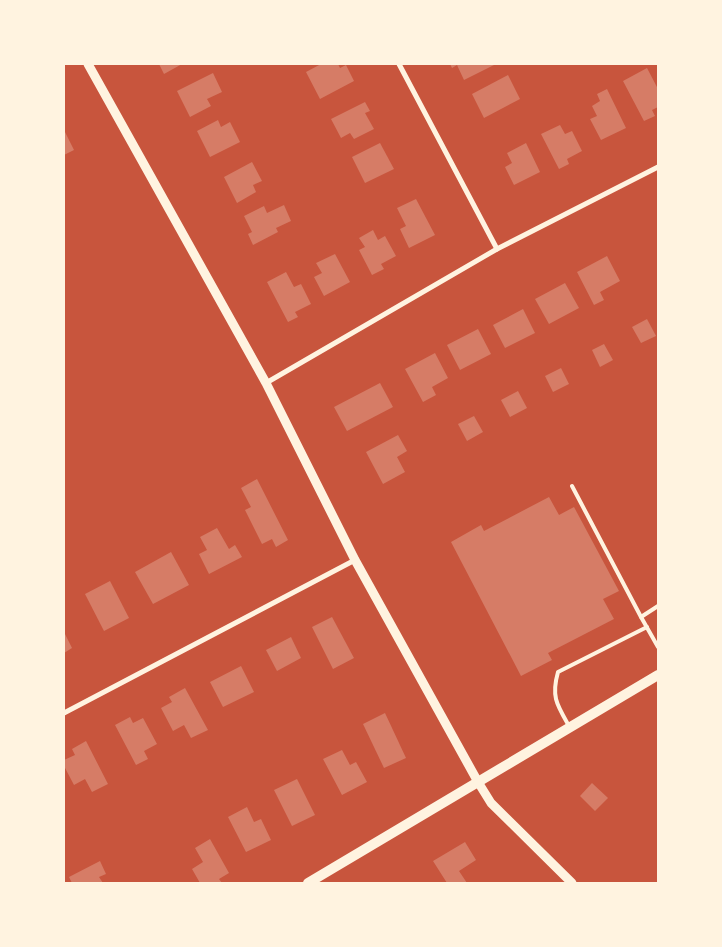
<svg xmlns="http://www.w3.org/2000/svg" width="722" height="947" viewBox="0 0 722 947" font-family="Figtree,sans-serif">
<rect width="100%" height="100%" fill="#c8553d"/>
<!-- building -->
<g fill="#d67c66">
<path d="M159,64H182L164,74Z"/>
<path d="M321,64H338L340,68L346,65L354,81L320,99L306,72Z"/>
<path d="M450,64H496L464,80L457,65L452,68Z"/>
<path d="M647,68L658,89V107L652,110L655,116L644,121L623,81Z"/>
<path d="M213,73L222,92L207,99L211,106L190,117L177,91Z"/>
<path d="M508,75L520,99L484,118L472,94Z"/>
<path d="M607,89L626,128L601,140L590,119L597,116L592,106L600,101L597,94Z"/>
<path d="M365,102L370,111L365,113L374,129L354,139L350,133L341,138L331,119Z"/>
<path d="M218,120L221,127L230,122L240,142L210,157L197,131Z"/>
<path d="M560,125L565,134L572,131L582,151L567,159L569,164L559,169L541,134Z"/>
<path d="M64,130L74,150L64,155Z"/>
<path d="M380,143L394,169L365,183L352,157Z"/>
<path d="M526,143L540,172L514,185L505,167L512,163L507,153Z"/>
<path d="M252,162L262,181L253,185L256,192L237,203L224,177Z"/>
<path d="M416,199L435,235L409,248L400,229L406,226L397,208Z"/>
<path d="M284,205L291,221L276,228L278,232L253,245L248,234L252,232L244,216L264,206L267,213Z"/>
<path d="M373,230L378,240L385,236L396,256L381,264L384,269L372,275L359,250L365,247L359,238Z"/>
<path d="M335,254L350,282L324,296L314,277L322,273L316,263Z"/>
<path d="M607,256L620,281L600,292L604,300L594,305L577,272Z"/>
<path d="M286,272L294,287L301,284L311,304L295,312L298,317L288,322L267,282Z"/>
<path d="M565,283L579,308L549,324L535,299Z"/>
<path d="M523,309L535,333L505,348L493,325Z"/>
<path d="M647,319L656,336L641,343L632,327Z"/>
<path d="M478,329L491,354L460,370L447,345Z"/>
<path d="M604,344L613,360L600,367L592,350Z"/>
<path d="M435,353L448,378L432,387L436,395L423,402L405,369Z"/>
<path d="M561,368L569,384L553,392L545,376Z"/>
<path d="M380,383L393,407L347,431L334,407Z"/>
<path d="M518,391L527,408L510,417L501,400Z"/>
<path d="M474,416L483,432L467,441L458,424Z"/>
<path d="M398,435L407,451L397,457L405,472L383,484L366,452Z"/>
<path d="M257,479L288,540L276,547L272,539L262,544L245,510L251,507L241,488Z"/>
<path d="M549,497L559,515L574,507L619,591L603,599L614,619L548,653L552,660L521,676L451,542L481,525L484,531Z"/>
<path d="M217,528L229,549L235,545L242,557L209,574L199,554L207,550L200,537Z"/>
<path d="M171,552L189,585L153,604L135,572Z"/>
<path d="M110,581L129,618L104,631L85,594Z"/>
<path d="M332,617L354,658L333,669L312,627Z"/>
<path d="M64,632L72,648L64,653Z"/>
<path d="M291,637L301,658L277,671L266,650Z"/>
<path d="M241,666L254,692L223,707L210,682Z"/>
<path d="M185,688L208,730L191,738L184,725L173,731L161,708L172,702L169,697Z"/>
<path d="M385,713L406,758L384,768L363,724Z"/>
<path d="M130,717L133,723L143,718L157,744L144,751L148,759L136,765L115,725Z"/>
<path d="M86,741L108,784L92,792L85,779L74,785L64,766V760L75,755L72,749Z"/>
<path d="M342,750L350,765L356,762L367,782L342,795L323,759Z"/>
<path d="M297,779L315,815L292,826L274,790Z"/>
<path d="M592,783L608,798L595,811L580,796Z"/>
<path d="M247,807L254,822L261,819L271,840L246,852L228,817Z"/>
<path d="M210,839L229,873L219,879L222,883H200L192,869L203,862L195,848Z"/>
<path d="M465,842L476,860L459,871L467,883H447L433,861Z"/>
<path d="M100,861L106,874L99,877L103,883H72L69,877Z"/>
</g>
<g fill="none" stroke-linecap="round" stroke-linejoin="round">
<!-- service -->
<g stroke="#fff3e0" stroke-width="4">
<path d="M572,486L641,617"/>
<path d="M658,606L641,617L658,647"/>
<path d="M569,726C557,705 551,697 558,672L647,627"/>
</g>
<!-- minor -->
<g stroke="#fff3e0" stroke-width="5">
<path d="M399,64L497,249"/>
<path d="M266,383L497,249L658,167"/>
<path d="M64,713L355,560"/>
</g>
<!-- tertiary -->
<path stroke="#fff3e0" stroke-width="9" d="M88,64L266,383L355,560L478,782L491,803L572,883"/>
<!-- secondary -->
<path stroke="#fff3e0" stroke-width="10" d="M308,883L658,675"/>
</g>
<!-- border -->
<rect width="722" height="947" fill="none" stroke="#fff3e0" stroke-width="130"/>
</svg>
